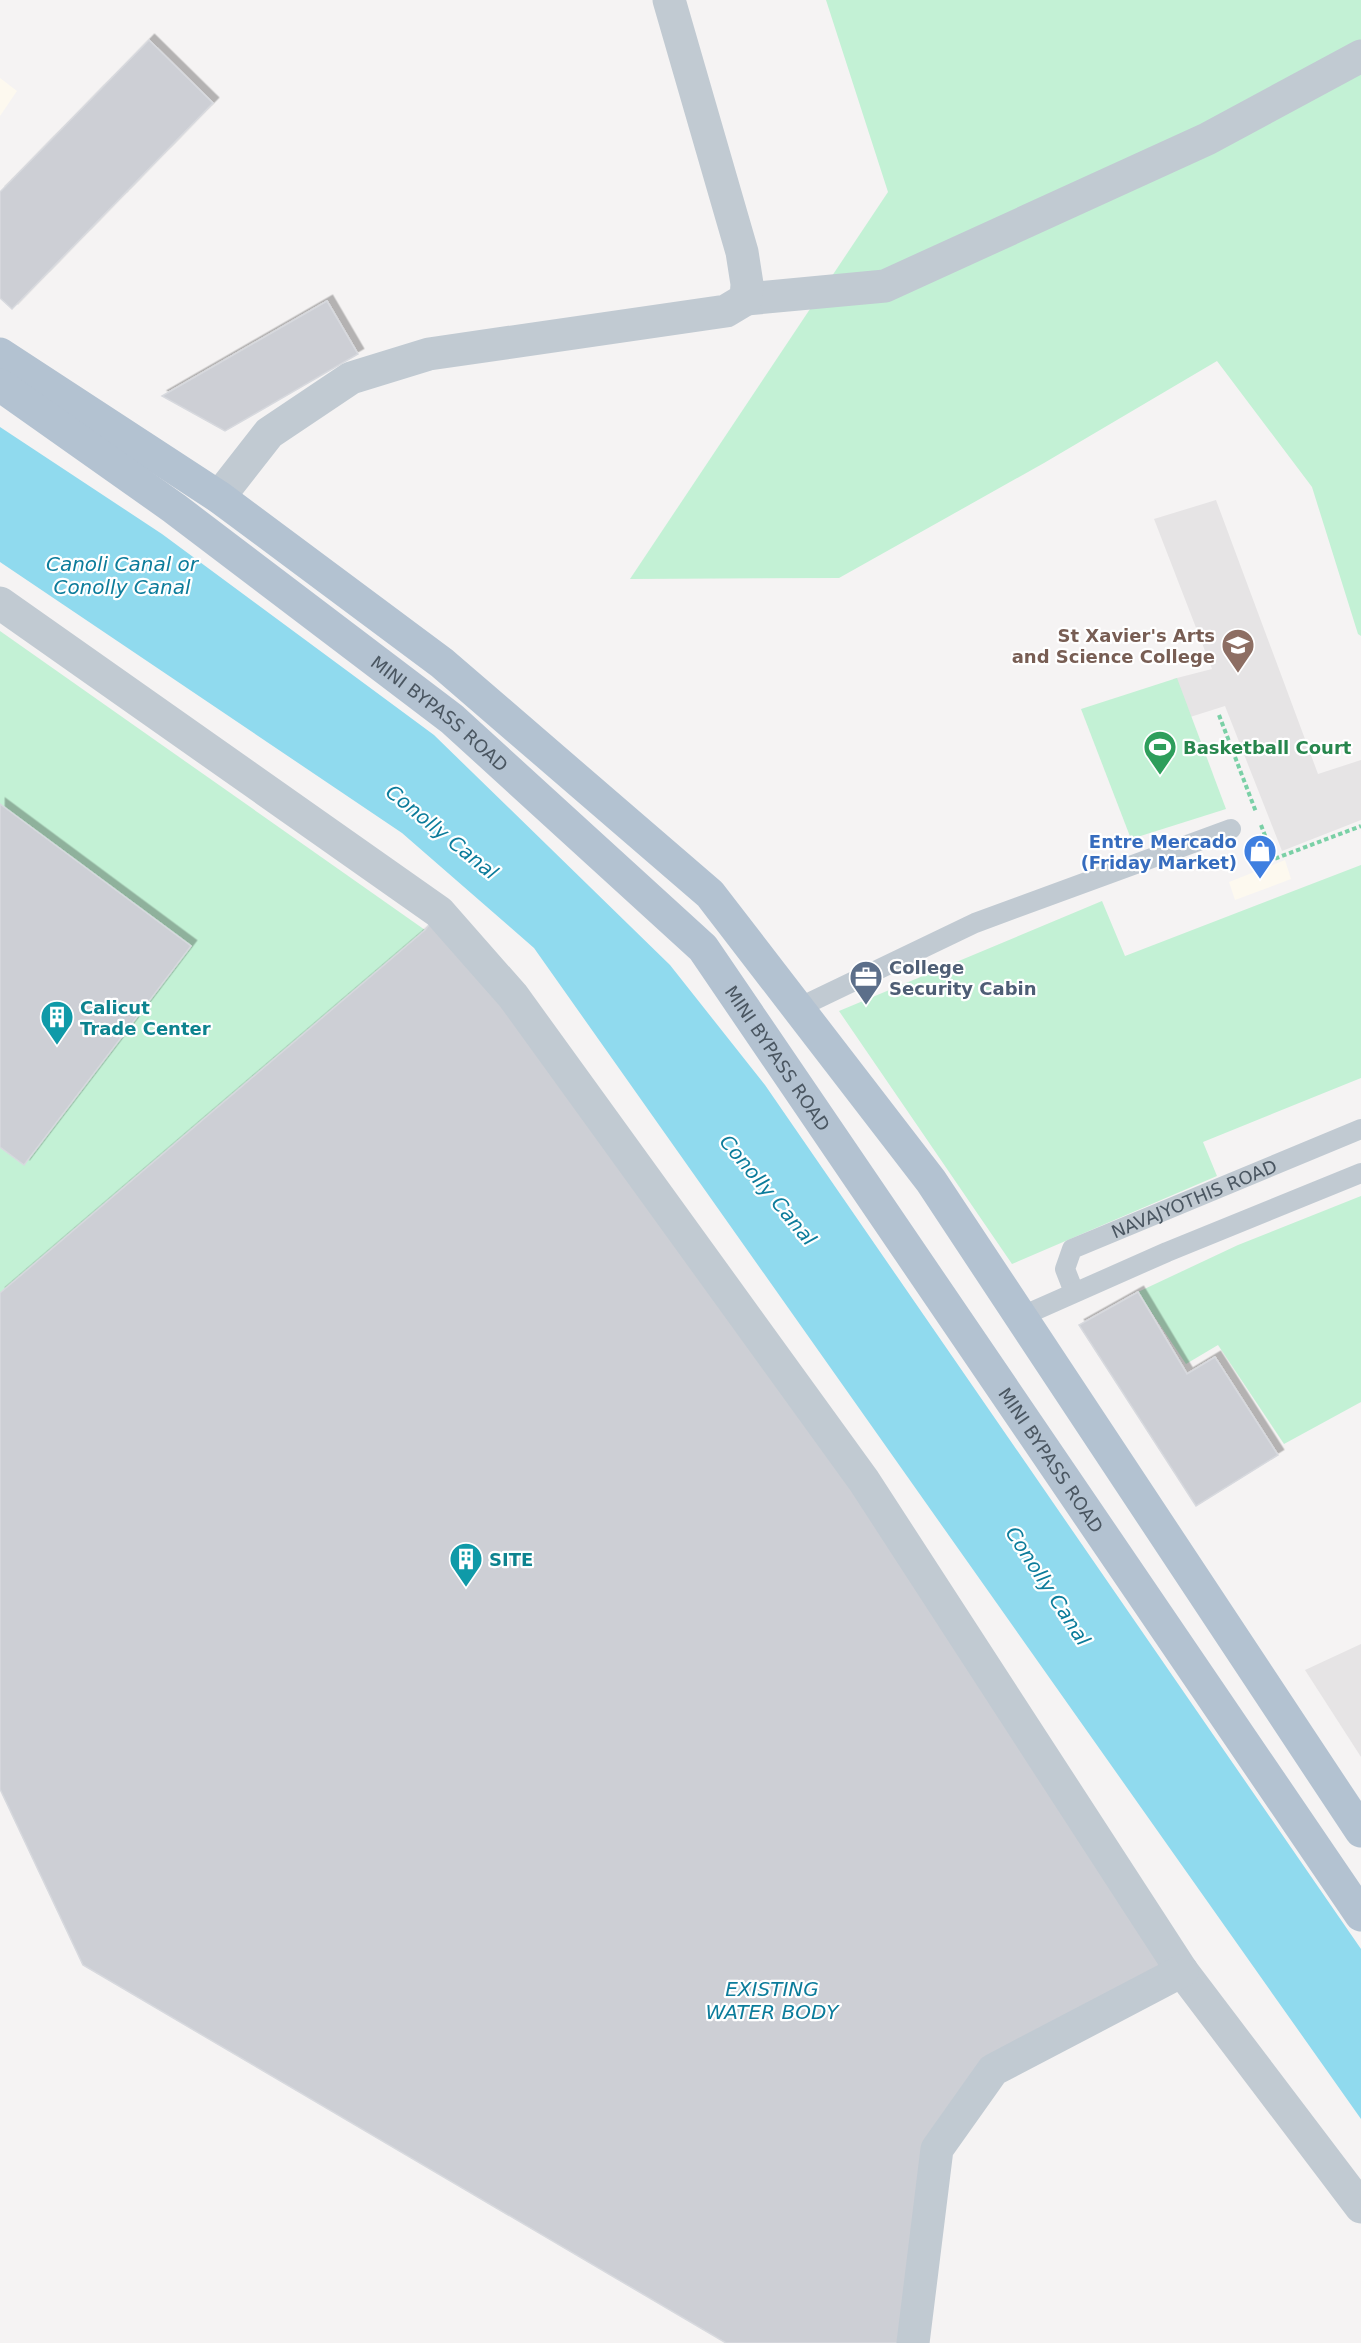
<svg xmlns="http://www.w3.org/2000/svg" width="1361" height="2343" viewBox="0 0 1361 2343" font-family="'DejaVu Sans',sans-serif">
<defs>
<filter id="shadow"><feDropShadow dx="5.5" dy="-5.5" stdDeviation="0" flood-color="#0004"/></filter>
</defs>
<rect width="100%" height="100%" fill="#f5f3f3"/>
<!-- commercial -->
<g fill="#fdf9ef">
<path d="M0,78L17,91L0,116Z"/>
<path d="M1285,860L1291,879L1235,900L1229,882Z"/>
</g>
<!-- education -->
<g fill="#e6e4e5">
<path d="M1216,500L1318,774L1361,760V820L1282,851L1225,706L1187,718L1173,679L1212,669L1154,519Z"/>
<path d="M1361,1644V1757L1305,1670Z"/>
</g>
<!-- green -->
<g fill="#c3f1d5">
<path d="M826,0H1361V636L1358,634L1312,487L1217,361L1044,463L839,578L630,579L888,192Z"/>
<path d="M0,631L425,930L846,1493L0,1358Z"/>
<path d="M1177,678L1226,809L1131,839L1081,709Z"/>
<path d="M1361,865V1078L1203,1142L1217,1176L1012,1264L839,1011L1102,901L1125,956Z"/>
<path d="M1361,1196V1402L1284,1444L1218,1345L1186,1364L1138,1292L1238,1245Z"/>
</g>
<!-- water -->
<path fill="#90daee" d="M0,427L162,534L434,735L670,965L765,1085L1361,1949V2119L534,948L402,833L0,562Z"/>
<!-- building -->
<g fill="#cdcfd5" stroke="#d7d9de" stroke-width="1.5" filter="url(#shadow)">
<path d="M149,40L213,103L12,309L0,298V192Z"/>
<path d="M327,301L358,354L225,431L162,396Z"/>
<path d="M0,804L191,946L24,1165L0,1147Z"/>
<path d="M439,912L513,996L1182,1971L993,2070L937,2149L913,2343H726L83,1965L0,1789V1293L425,930Z"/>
<path d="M1138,1292L1187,1374L1215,1357L1278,1455L1196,1506L1079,1325Z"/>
</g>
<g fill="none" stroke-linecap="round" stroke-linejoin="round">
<!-- path -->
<g stroke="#7ad0a6" stroke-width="4" stroke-dasharray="4.5 3" stroke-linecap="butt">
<path d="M1219,715L1256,812"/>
<path d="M1261,825L1274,859L1361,826"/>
</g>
<!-- lane -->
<g stroke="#c1cad2" stroke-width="20">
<path d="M798,1008L975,923L1231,829"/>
<path id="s1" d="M1074,1292L1065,1269L1072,1249L1361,1129"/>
<path d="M1020,1317L1167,1252L1361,1173"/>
</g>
<!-- street -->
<g stroke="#c1cad2" stroke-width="33">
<path d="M746,299L885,286L1207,139L1361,56"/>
<path d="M219,497L269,433L351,378L429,354L726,311L746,299L747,284L742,252L669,0"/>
<path d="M0,603L439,912L513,996L864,1481L1182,1971L1361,2207"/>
<path d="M913,2343L937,2149L993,2070L1182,1971"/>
</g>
<!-- primary -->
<g stroke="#b3c2d1" stroke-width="33">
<path d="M0,354L219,497L442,663L710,894L931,1181L1361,1831"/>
<path id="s2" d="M0,385L174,508L452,719L703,948L1361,1915"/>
</g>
</g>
<!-- icons -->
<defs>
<g id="university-pin" transform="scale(1.725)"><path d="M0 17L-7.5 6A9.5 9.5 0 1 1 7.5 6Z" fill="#8d6e63" stroke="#fff"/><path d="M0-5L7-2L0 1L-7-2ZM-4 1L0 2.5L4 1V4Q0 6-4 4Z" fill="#fff"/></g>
<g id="stadium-pin" transform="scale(1.725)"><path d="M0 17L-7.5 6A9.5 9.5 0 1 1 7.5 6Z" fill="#2e9e5b" stroke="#fff"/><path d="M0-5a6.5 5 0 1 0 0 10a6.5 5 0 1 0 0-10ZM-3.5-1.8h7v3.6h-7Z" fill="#fff"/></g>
<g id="shop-pin" transform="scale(1.725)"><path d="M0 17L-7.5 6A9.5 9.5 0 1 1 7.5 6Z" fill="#3f7fe0" stroke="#fff"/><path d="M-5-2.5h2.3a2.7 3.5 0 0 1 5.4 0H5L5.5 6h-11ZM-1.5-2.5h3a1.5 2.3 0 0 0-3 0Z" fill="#fff"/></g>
<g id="office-pin" transform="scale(1.725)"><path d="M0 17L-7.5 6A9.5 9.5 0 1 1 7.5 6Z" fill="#5c6f8a" stroke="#fff"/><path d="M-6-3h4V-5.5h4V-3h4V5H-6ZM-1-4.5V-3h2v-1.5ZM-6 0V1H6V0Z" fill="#fff"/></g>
<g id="building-pin" transform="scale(1.725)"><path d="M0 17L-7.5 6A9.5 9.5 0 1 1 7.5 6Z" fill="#0f9aa8" stroke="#fff"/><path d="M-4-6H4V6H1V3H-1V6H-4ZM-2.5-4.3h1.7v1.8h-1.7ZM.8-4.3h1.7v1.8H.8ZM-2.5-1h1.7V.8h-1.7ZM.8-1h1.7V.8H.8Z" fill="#fff"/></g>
</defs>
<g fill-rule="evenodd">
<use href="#university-pin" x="1238" y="645"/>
<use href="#stadium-pin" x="1160" y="747"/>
<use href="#shop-pin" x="1260" y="851"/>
<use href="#office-pin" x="866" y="977"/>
<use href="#building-pin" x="57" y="1017"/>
<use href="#building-pin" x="466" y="1559"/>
</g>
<g text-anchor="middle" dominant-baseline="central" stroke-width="4.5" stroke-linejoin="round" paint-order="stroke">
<!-- education labels -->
<g font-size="18" font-weight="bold" fill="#785e54" stroke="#fff" text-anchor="end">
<text x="1215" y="635">St Xavier's Arts<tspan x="1215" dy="21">and Science College</tspan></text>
</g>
<!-- street labels -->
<g font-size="18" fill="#4a5661" stroke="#fff">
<text stroke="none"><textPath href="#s2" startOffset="549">MINI BYPASS ROAD</textPath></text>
<text stroke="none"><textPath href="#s2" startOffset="1035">MINI BYPASS ROAD</textPath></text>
<text stroke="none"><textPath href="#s1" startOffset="178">NAVAJYOTHIS ROAD</textPath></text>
<text stroke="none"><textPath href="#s2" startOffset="1521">MINI BYPASS ROAD</textPath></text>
</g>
<!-- leisure labels -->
<g font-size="18" font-weight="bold" fill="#27864d" stroke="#fff" text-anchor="start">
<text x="1183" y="747">Basketball Court</text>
</g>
<!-- shop labels -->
<g font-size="18" font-weight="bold" fill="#366cbe" stroke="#fff" text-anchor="end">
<text x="1237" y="841">Entre Mercado<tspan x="1237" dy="21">(Friday Market)</tspan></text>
</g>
<!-- service labels -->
<g font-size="18" font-weight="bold" fill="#4e5e75" stroke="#fff" text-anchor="start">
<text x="889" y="967">College<tspan x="889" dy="21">Security Cabin</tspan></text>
</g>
<!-- culture labels -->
<g font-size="18" font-weight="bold" fill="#0d838f" stroke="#fff" text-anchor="start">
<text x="80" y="1007">Calicut<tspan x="80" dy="21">Trade Center</tspan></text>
<text x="489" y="1559">SITE</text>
</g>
<!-- water labels -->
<g font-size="20" font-style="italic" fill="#0c7c9b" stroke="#fff">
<text x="122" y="564">Canoli Canal or<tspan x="122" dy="23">Conolly Canal</tspan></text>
<text transform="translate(442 832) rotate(39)">Conolly Canal</text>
<text transform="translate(768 1190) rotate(50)">Conolly Canal</text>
<text transform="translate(1048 1586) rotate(57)">Conolly Canal</text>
<text x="772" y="1989">EXISTING<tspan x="772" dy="23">WATER BODY</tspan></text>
</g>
</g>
</svg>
